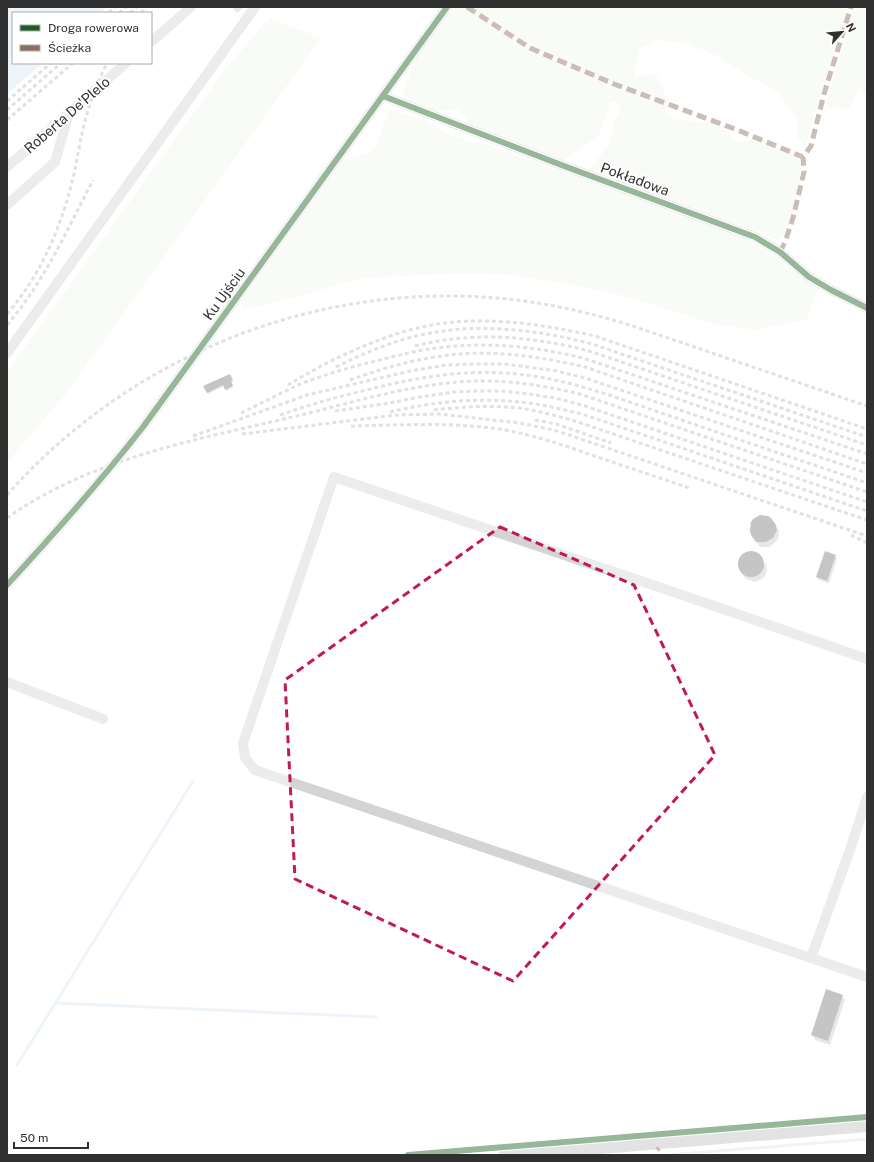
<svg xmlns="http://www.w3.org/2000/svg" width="874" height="1162" viewBox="0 0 874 1162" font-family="'Public Sans',sans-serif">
<rect width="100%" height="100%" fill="#fff"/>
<!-- green -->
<g fill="#f1f6ed">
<path d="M456,7H618L619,9L630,7H849L823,90L813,118L805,147L798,138L796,117L776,91L721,60L720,57L689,44L657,40L640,48L634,76L656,75L668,100L665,112L674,119L718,124L737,143L758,138L798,158L801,165V170C796,193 794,224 779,241L764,234L620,182L589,168C597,160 605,151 610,140C612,135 612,130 613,125C616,117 624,110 617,102H611L598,136L586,145L564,160L469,125C466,117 465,113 457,108C440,117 417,105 401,100L417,52Z"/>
<path d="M854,7H867V93L858,89L849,109L826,106Z"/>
<path d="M269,18L321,38L65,395L7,463V372L227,67Z"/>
<path d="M390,109L428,121L445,133L472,143H482L597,184L748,240L760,247L818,289L807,319L757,330L718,325L624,296L570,284L502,274L462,273L361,278L292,298L243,310L241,302L342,162L374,150Z"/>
</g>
<!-- water -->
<path fill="#dae8f3" d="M7,7H107L100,13H13V63H43L7,94Z"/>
<!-- shadow -->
<g fill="#0003">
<path d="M232,7H244L237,13Z"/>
<path d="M229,375L233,382H231L233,387L227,391L224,386L208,394L205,387Z"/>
<path d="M775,526L779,531L778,539L772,545L769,547H760L755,540Z"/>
<path d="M748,552H755L760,556L766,565L767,569L765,576L762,579L755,582L746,579L740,570L739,561L741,557Z"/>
<path d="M835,556L837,559L829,583L819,580L817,577Z"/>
<path d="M842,996L845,1000L830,1045L815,1040L812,1035Z"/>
</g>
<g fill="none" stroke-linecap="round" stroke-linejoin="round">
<!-- stream -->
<g stroke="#dae8f3" stroke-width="3">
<path d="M56,1003L376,1017"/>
<path d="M17,1065L193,781"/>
<path d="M668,1155L867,1139"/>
</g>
</g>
<!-- building -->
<g fill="#7f7f7f">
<path d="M230,374L233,380L231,381L233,386L225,390L223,385L207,393L203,386Z"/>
<path d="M760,515L768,516L771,518L776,525L777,530L773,538L766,542H756L751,535L750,530L751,522L753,519Z"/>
<circle cx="751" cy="564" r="13"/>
<path d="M825,551L836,555L827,581L816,577Z"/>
<path d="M826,989L843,995L828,1041L811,1035Z"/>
</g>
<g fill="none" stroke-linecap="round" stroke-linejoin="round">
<!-- minor -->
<g stroke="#d4d4d4" stroke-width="10">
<path d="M151,42L191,7"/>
<path d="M383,96L564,166L755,237L780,252L809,277L831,290L867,308"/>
<path d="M7,167L126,63"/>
<path d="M7,205L55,162L69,113"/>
<path d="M7,353L255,7"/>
<path d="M7,585C54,534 100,482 143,427L447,7"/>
<path d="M7,682L103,719"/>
<path d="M867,797L851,847L811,958L867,977"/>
<path d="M811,958L255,770L245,758L243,743L334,477L697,600L867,659"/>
</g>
<!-- highway -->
<path stroke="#c2c2c2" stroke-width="14" d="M506,1155L867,1125"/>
<!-- rail -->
<g stroke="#bcbcbc" stroke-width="3" stroke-dasharray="4 3" stroke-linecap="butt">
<path d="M109,13L115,7"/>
<path d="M119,13L126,7"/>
<path d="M130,13L137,7"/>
<path d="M141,13L146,7"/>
<path d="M7,101L51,63"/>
<path d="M7,110L61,63"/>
<path d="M7,120L73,63"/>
<path d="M7,314C40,276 60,230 72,182C78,159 80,136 87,114C92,96 99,79 107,63"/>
<path d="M7,325C44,282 67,230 93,180"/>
<path d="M415,346C473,331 532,336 589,351L867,445"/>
<path d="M336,367C362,354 388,343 416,336C474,322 535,329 592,344L867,437"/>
<path d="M350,380C380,369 411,360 442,356C489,349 538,356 585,367L867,464"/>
<path d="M288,385C332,358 393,329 445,323C495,317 546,325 595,336L867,429"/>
<path d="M434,410C461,407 490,405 518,408C537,410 556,416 575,421L867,520"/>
<path d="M335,411L384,404L420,397L454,392L477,391H501L529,394L555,398L582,405L867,502"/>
<path d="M390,412C435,401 482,397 528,403C546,405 564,410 582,414L867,511"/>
<path d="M241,413C260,404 279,394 298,385C323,375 350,367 376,361C399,355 422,349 445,347C493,342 540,347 586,359L867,454"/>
<path d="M280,415C308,405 334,398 362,391C409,379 456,370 504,373C563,376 617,398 673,417C737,439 802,461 867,483"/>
<path d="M535,420L556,424L611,443"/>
<path d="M351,426C400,425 450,422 499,429C534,435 567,446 600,458C630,468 660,478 689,488"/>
<path d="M242,434L396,415L439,414L520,423L554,430L867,536"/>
<path d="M193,436L307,395L410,371L446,365L475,364H505L557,371L585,378L867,473"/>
<path d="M7,495C126,360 304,286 483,297C535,300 586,311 636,327L867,406"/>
<path d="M7,518C93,457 200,439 301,415C358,401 416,383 475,381C511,380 545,386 580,394L867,492"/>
<path d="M851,535L867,543"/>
</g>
<!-- quiet -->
<g stroke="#8d6e63" stroke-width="5" stroke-dasharray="10 5" stroke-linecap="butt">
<path d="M467,7L530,48L614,84L735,129L803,157"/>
<path d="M780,252L785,242L793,218L804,172L803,157L811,146L824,94L851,7"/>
<path d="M657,1150L659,1148"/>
</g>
<!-- cycleway casing -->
<g stroke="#fff" stroke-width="8">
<g id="cycleway">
<path d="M383,96L564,166L755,237L780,252L809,277L831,290L867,308"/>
<path d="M7,585C54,534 100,482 143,427L447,7"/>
<path d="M408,1155L867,1117"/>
</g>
</g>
<!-- cycleway -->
<use href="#cycleway" stroke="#1b5e20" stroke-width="6"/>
</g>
<!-- marked area -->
<path d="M0 0H874V1162H0ZM500,527L634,585L715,755L513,981L295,879L285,680Z" fill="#fff" fill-opacity=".55" fill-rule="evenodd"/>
<path fill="none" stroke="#c2185b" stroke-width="3" stroke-dasharray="8 5" stroke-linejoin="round" d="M500,527L634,585L715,755L513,981L295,879L285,680Z"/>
<g text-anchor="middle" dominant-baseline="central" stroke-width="4" stroke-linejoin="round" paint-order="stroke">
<!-- street labels -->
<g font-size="14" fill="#303030" stroke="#fff">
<text transform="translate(67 115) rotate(-41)">Roberta De'Plelo</text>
<text transform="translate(635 179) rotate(20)">Pokładowa</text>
<text transform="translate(224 294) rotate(-54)">Ku Ujściu</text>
</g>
</g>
<!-- border -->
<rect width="874" height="1162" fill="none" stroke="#303030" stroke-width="16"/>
<!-- legend -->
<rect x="12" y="12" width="140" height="52" fill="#ffffff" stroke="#acacac"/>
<rect x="20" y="25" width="20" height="6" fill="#1b5e20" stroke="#acacac"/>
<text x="48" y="32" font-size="12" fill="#303030">Droga rowerowa</text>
<rect x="20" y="45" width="20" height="6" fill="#8d6e63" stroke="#acacac"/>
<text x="48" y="52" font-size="12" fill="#303030">Ścieżka</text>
<!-- north arrow -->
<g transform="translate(842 32) rotate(63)" stroke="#ffffff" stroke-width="3" paint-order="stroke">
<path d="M0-3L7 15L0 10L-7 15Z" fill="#303030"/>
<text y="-6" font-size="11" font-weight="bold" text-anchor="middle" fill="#303030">N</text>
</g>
<!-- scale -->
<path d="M14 1142v6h74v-6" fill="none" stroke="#303030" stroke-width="2"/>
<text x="20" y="1142" font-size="12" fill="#303030" stroke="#ffffff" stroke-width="3" paint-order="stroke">50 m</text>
</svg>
